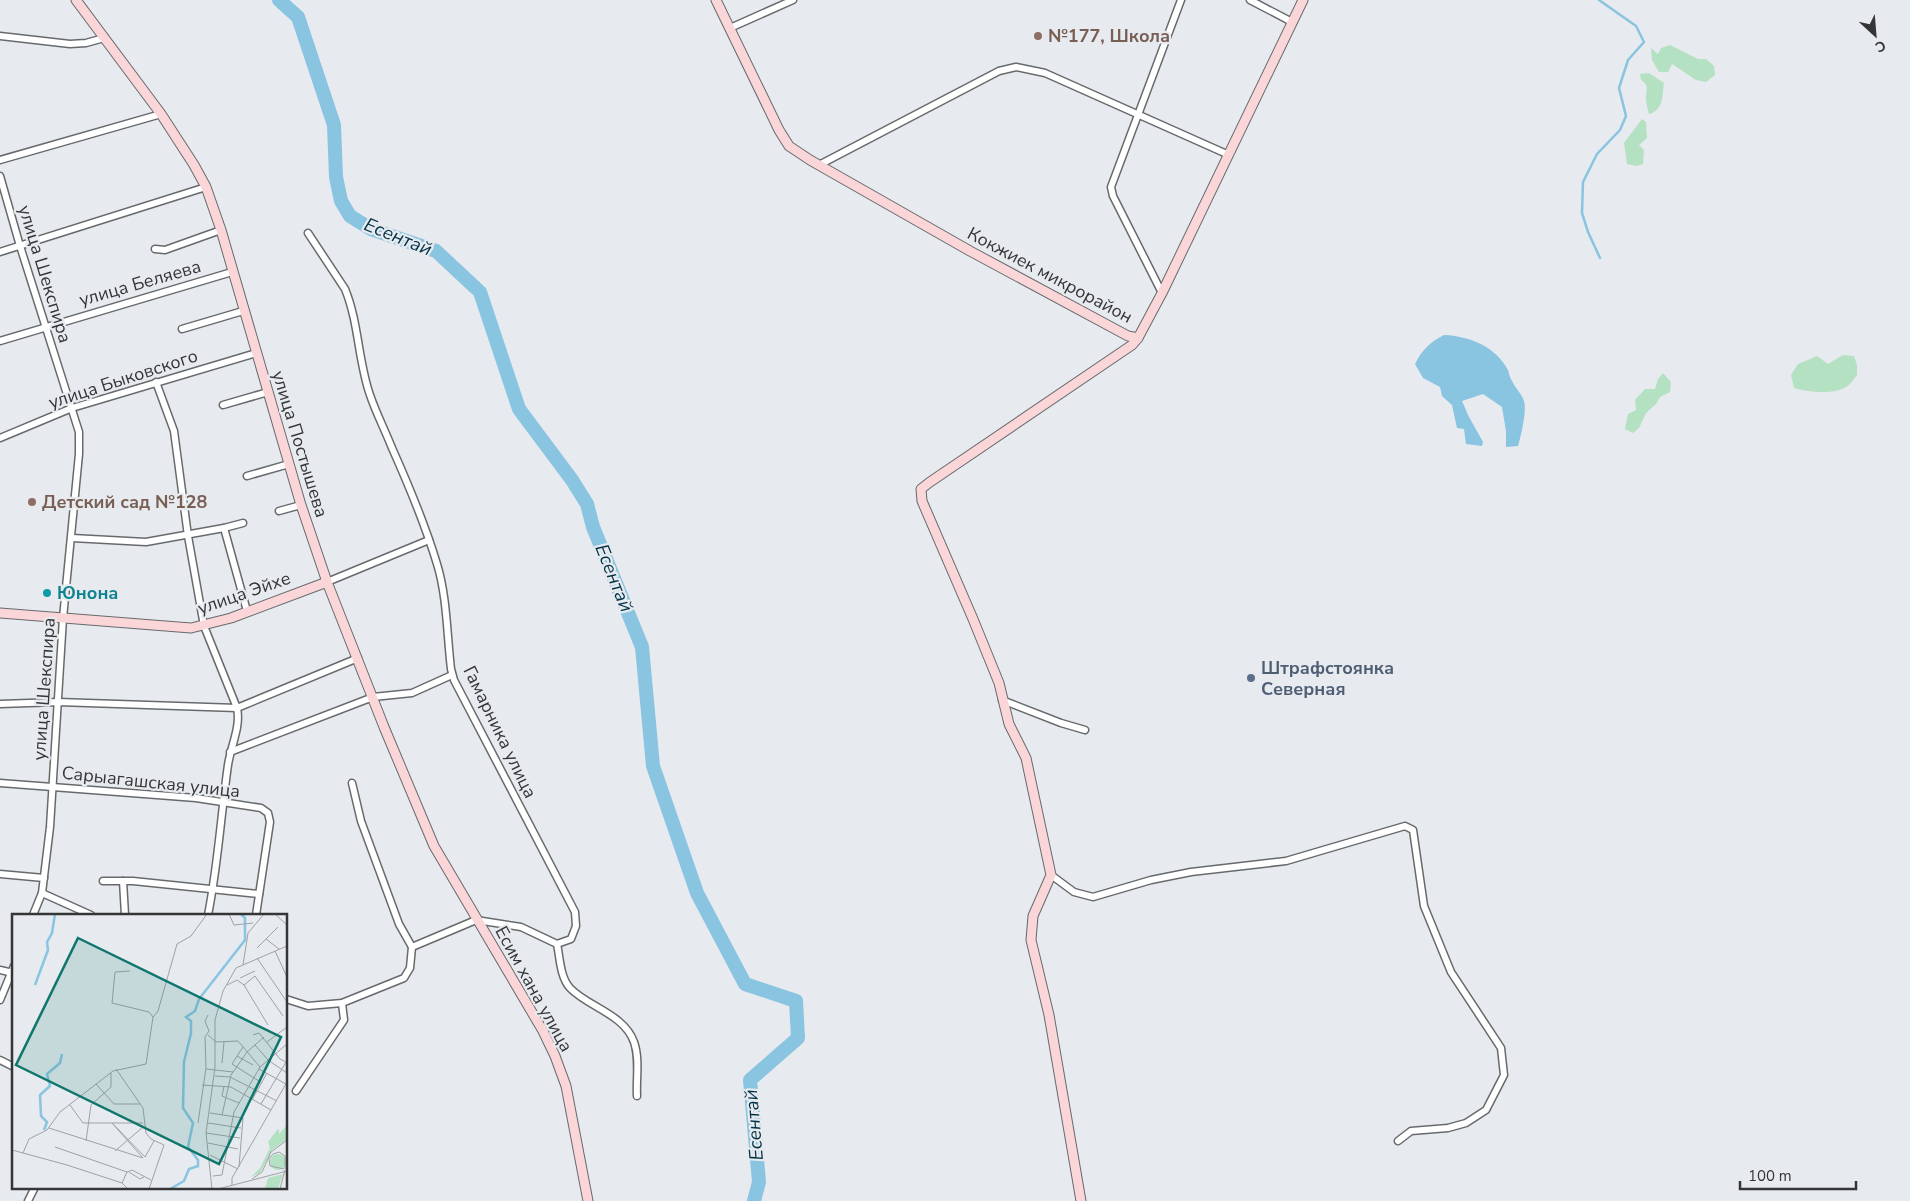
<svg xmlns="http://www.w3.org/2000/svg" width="1910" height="1201" viewBox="0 0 1910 1201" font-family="'Nunito Sans',sans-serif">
<rect width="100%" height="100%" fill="#e7eaee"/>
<!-- green -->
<g fill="#b5e1c3">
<path d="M1670,45L1698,59H1706L1714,66L1715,75L1706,82L1696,80L1672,64L1668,72H1659L1652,60L1651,48L1658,54L1661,48Z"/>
<path d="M1649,73L1664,83C1662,96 1664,110 1649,114C1648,110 1646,103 1646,98C1646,90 1650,86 1641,80L1640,74Z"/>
<path d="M1642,119L1646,122L1647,138L1639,145L1644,150L1643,164L1636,166L1627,164L1624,143Z"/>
<path d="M1843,355L1854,356L1857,365V375C1854,379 1850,385 1846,387C1833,395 1807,392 1794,388L1791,375L1798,364L1817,356L1828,364Z"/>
<path d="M1663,373L1671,382L1670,392L1660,397L1656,404L1646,413L1639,428L1633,433L1625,429L1628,414L1636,410L1635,400L1645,389H1655L1658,379Z"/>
</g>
<!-- water -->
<path fill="#89c4e1" d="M1444,335C1470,336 1496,347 1508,370C1509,374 1510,378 1512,381C1515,388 1522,394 1524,401C1527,410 1521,436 1518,446L1506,447V431L1502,407L1483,394L1462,401L1469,417L1483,442L1482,446L1466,444L1464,429L1457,428L1452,405L1442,396L1440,387L1423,378L1415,364C1422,350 1430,342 1444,335Z"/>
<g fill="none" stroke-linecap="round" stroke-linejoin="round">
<!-- stream -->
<path stroke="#89c4e1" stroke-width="2.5" d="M1599,0L1636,26L1644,42L1628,60L1619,88L1626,116L1620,130L1597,154L1583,182L1582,213L1588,232L1600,258"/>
<!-- river -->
<path stroke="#89c4e1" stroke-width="14" d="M279,0L298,17L334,125L336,177L341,201L350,216L371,229L436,251L480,292L519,409L572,480L587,504L593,527L642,647L653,766L697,893L745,984L796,1001L798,1038L750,1080L759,1182L754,1201"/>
<!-- street casing -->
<g stroke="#676a6d" stroke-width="9">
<g id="street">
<path d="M1250,0L1292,22"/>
<path d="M730,28L793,0"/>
<path d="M0,36L70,44L86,43L104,38"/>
<path d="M0,160L161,114"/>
<path d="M819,165L999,71L1016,67L1045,73L1229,155"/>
<path d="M0,176L20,246L79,432V454L63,618L50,827L42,893L33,915"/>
<path d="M308,233L345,289C359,323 358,361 370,395C376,413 385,430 392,448C409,486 425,524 437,564C447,596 447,636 451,669L454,680L575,912L576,926L571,939L557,944C560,958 560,977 570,988C588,1007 624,1014 634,1042C640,1059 636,1079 637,1096"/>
<path d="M155,249L165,250L221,230"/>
<path d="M0,252L206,187"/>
<path d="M1162,293L1113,196L1111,187L1181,0"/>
<path d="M182,329L243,311"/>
<path d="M0,341L232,272"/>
<path d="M156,382L174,431L188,536L204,626L237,708C241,727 231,745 228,765C221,814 218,865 208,915"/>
<path d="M223,405L268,392"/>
<path d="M0,438L72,408L256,353"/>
<path d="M247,476L289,464"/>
<path d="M279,511L301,505"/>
<path d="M224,528L243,523"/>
<path d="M72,538L146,542L224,528L247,611"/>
<path d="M327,582L429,540"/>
<path d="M1002,700L1061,723L1085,730"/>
<path d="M0,704L58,702L237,708L358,658"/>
<path d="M230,752L373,697L412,693L452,675"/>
<path d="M0,783L196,798L261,808L268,813L270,822L256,915"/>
<path d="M352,783L361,821L399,924L412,947"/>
<path d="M0,874L44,878"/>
<path d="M1051,875L1074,892L1093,897L1151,880L1191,872L1286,861L1405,826L1413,830L1424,906L1451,972L1501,1048L1504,1075L1486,1110L1466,1123L1448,1128L1411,1131L1398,1141"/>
<path d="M103,881H133L259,894"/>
<path d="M123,881L125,915"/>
<path d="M42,893L91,915"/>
<path d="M0,970L13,973"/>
<path d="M286,999L308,1006L342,1003L404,978L410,968L412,947L476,920L521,927L557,944"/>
<path d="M0,1000L14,966"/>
<path d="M0,1060L14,1067"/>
<path d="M296,1091L344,1020L342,1003"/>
<path d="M28,1201L35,1187"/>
</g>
</g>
<!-- secondary casing -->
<g stroke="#676a6d" stroke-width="11">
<g id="secondary">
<path d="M76,0L161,114L194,165L206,187L221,230L301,505L327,582L384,727L434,846L543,1031L555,1056L566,1086L588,1201"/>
<path d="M716,0L779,130L789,146L810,160L970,251L1128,336L1138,338"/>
<path d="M0,613L191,628L231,618L327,582"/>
<path d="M1081,1201L1049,1015L1031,940L1033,916L1051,875L1026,758L1009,724L999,683L973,619L922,501L921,489L930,482L1132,345L1138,338L1162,293L1303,0"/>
</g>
</g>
<!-- street -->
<use href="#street" stroke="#fff" stroke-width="6"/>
<!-- secondary -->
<use href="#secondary" stroke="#fad6d8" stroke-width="9"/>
</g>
<!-- markers -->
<g fill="#8d6e63" stroke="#e7eaee" stroke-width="2">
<circle cx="1038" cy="36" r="5"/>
<circle cx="32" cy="502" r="5"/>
</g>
<circle fill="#0f9aa8" stroke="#e7eaee" stroke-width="2" cx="47" cy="593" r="5"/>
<circle fill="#5c6f8a" stroke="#e7eaee" stroke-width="2" cx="1251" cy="678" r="5"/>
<g text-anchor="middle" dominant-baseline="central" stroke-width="4.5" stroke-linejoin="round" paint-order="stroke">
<!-- education labels -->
<g font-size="18" font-weight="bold" fill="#785e54" stroke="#e7eaee" text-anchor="start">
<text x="1048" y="36">№177, Школа</text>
<text x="42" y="502">Детский сад №128</text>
</g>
<!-- street labels -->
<g font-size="18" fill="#343537" stroke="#e7eaee">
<text transform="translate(45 274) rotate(73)">улица Шекспира</text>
<text transform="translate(1050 275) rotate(28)">Кокжиек микрорайон</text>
<text transform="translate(140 283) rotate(-16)">улица Беляева</text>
<text transform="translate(123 379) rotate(-18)">улица Быковского</text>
<text transform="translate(300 444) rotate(73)">улица Постышева</text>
<text transform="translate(244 593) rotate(-19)">улица Эйхе</text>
<text transform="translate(44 689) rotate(-86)">улица Шекспира</text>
<text transform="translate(500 732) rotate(64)">Гамарника улица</text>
<text transform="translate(151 782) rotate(6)">Сарыагашская улица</text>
<text transform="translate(534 989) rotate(61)">Есим хана улица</text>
</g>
<!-- culture labels -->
<g font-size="18" font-weight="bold" fill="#0d838f" stroke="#e7eaee" text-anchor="start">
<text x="57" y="593">Юнона</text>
</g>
<!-- service labels -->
<g font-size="18" font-weight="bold" fill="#4e5e75" stroke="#e7eaee" text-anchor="start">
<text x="1261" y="668">Штрафстоянка<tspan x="1261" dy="21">Северная</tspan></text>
</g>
<!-- water labels -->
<g font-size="19" font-style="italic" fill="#003347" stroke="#e7eaee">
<text transform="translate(398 237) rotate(22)">Есентай</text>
<text transform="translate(614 578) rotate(68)">Есентай</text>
<text transform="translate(754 1125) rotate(-95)">Есентай</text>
</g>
</g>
<!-- overview -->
<g transform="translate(12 914)">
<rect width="275" height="275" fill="#e7eaee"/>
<path d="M275,211V225L260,236L248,259L239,263L248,254L258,234L256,228L265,216L267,215V220ZM258 248a8 8 0 1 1 16 0a8 8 0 1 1-16 0ZM271,260L266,275H253L256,264Z" fill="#b5e1c3"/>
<path fill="none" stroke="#89c4e1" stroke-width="2.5" d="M23,71L36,36L35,28L40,19L43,0M32,216L35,208L29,202L28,181L38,172L35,160L48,149L50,140M158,275L172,267L177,255L186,252V246L176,233L181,209L171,194L172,148L179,119V107L174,103L183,97L187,85L233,26V4L229,0"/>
<path fill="none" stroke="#9fa2a5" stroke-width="1" d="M217,0L222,11L241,9M263,0L275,11M254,25L267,35M245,34L266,13M263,37L275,63M245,44L275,88M231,51L236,19L252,0M118,57L103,58L100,89L137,98L141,103M228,64L243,57M215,71L225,66L232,71M232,71L243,62L271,102M232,71L256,111M196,121L204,128L226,127L248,153M241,121L247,119L268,145L274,148M255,128L275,113M243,131L256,146L275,159M231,133L220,150L250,169M225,142L241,151M210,149L212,128M104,155L131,194L134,219L139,225L152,231L137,275M194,155L221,158M247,155L274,170M203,162L218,163L265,187M84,170L102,190H128M190,171L219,173L259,196M212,172L210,182L227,189M240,186L255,159M249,190L274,148M58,191L71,209H131M198,199L231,204L227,253M210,201L219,161L235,138L252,123M100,209L131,244M186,209L194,154L193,123L197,117L193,107L196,101M196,209L229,214M101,210L133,243M37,214L131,244M194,219L228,224M74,227L79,191L99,173V159M196,229L226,235M43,233L115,258L110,269M0,236L55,251L110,269L116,275M103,237L131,213M11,239L17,225L35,216L48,198L101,157L134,150L141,103L146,97L165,30L179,22L195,0M198,241L226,255M133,243L142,227M272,255L258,252L257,245L261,240L267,238L273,242V255M115,258L120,256L139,266M117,258L128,265L132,263M201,262L210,261L222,198L248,153L275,130M240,265L250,258L259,238L275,226M220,271V264L275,168M200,275L194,219L203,153V106L211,77L224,54L275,32M206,275L275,257M268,275L273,256"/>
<path fill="#0f766e" fill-opacity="0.15" stroke="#0f766e" stroke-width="2.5" d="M66,24L269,123L207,250L4,151Z"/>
<rect width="275" height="275" fill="none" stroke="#343537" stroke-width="2.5"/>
</g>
<!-- north arrow -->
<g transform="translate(1875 35) rotate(154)" stroke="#e7eaee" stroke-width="4" paint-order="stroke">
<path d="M0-4L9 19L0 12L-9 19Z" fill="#343537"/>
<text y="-8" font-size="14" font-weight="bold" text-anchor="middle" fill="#343537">С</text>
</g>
<!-- scale -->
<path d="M1740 1181v8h116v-8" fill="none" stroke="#343537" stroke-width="2.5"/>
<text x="1748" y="1181" font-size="15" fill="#343537" stroke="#e7eaee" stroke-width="4" paint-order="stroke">100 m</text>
</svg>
